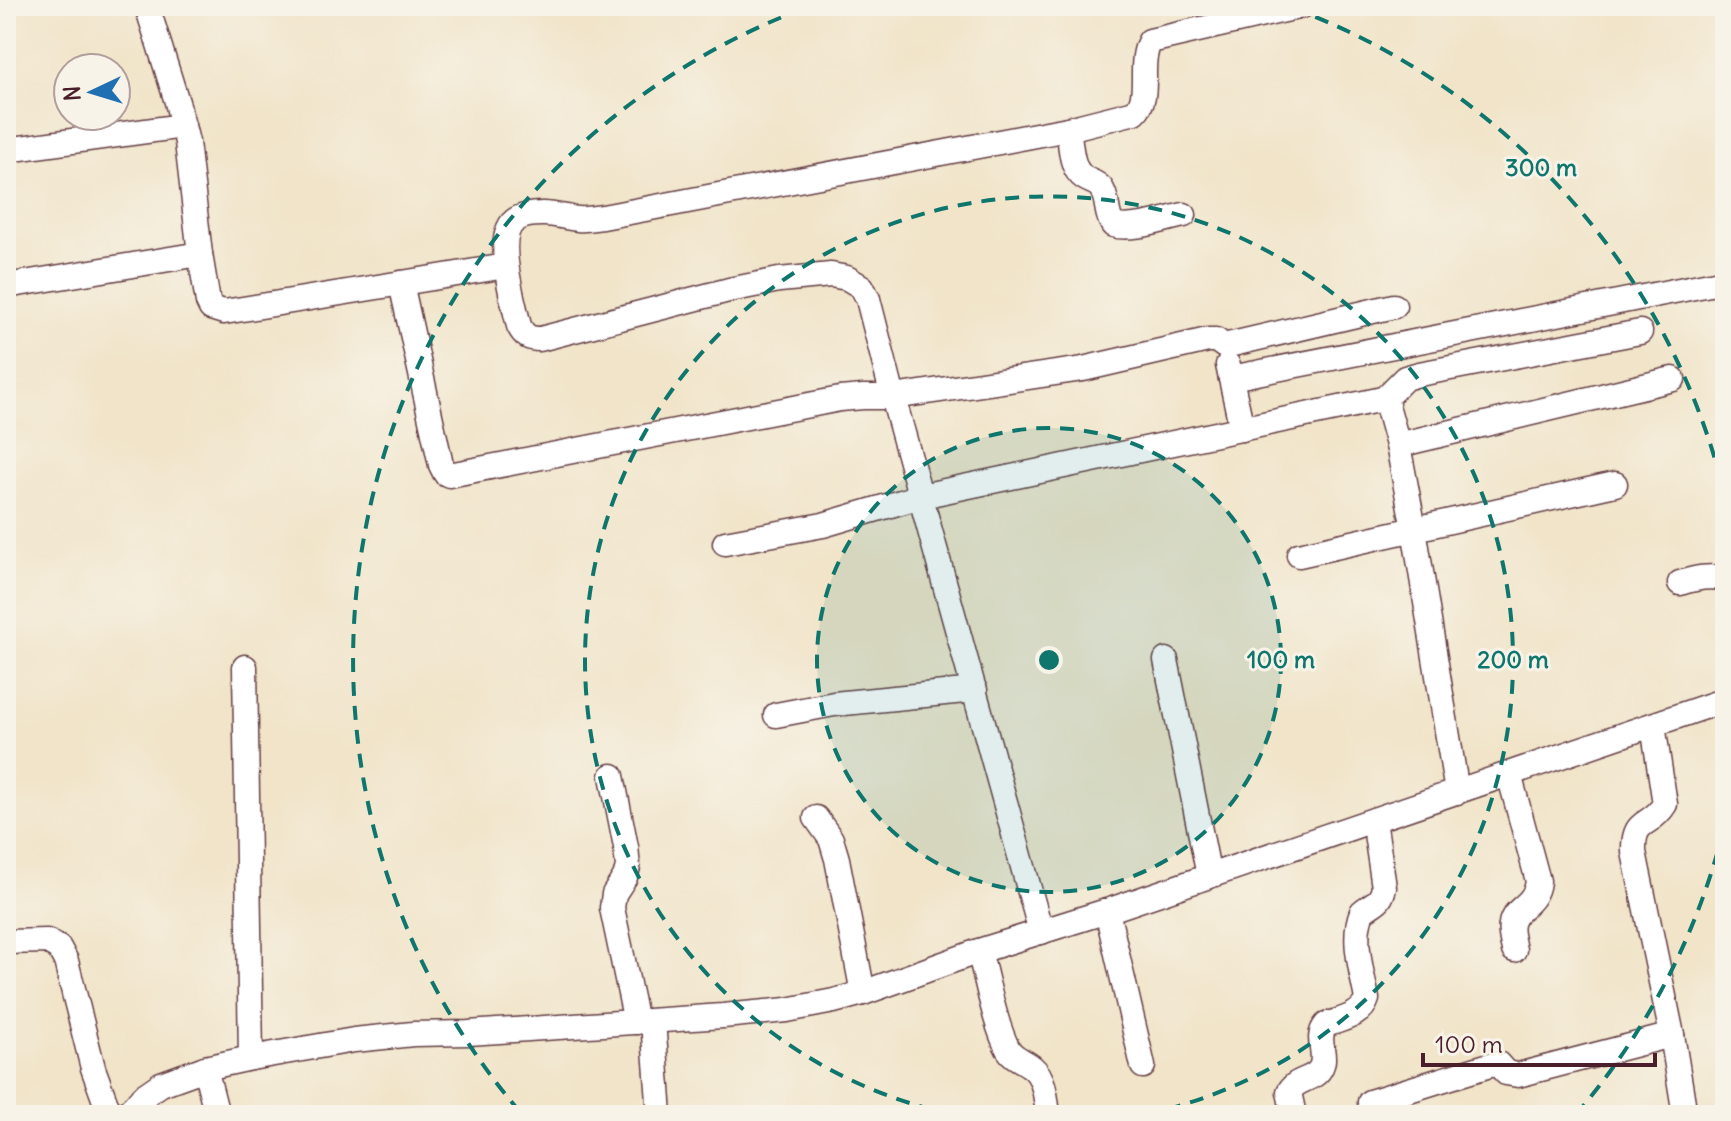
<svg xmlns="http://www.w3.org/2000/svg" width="1731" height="1121" viewBox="0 0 1731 1121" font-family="Delius,sans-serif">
<rect width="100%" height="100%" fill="#f7f3e8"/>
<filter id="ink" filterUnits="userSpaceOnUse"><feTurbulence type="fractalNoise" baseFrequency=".0125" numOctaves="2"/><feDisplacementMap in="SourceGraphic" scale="16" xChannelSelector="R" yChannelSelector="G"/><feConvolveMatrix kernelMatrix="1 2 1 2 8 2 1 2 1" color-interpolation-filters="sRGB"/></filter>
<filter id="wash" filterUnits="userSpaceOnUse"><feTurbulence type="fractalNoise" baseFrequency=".006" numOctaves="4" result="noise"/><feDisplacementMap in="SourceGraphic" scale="32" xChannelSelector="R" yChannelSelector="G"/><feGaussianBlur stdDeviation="1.8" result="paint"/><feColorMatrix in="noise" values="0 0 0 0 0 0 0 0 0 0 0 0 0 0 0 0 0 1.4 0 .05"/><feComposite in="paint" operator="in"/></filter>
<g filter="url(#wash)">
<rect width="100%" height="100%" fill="#f1e4c9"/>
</g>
<g filter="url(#ink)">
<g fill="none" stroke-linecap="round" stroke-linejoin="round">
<!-- minor casing -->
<g stroke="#633d43" stroke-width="27">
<g id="minor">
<path d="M147,6L177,102L187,142L200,254L208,302L211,308L224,312L506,266"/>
<path d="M1068,129C1071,142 1070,164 1080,174C1085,181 1096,181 1101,188C1109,199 1105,214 1113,225C1132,231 1165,219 1184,215"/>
<path d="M6,150L183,126"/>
<path d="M401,283L441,465L445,473L449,475L840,399L863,397H893L1083,369L1208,340H1216L1224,346L1394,306"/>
<path d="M6,286L200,254"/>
<path d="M1228,365L1242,429"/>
<path d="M1231,378L1725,281"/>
<path d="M1385,398L1398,445L1414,529L1457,792"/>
<path d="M1398,445L1673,379"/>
<path d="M725,543L823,525L921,496L1378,400L1385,398L1405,378L1419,374L1640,332"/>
<path d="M1299,555L1615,484"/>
<path d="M1680,583C1696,578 1709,575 1725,579"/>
<path d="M1166,660L1209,876"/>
<path d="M245,667L251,1058"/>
<path d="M776,715L834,704L975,690"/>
<path d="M1653,725L1665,804C1650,829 1633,816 1634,852L1672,1035L1685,1115"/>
<path d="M1509,774L1538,881C1536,905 1513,908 1511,924C1509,932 1513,943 1514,950"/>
<path d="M612,776L626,847L628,867L625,877L614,894L612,908L636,1022"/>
<path d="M816,818L831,839L837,859L863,993"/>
<path d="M1107,911L1143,1066"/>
<path d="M1041,932L893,397L868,299L862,287L847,278L831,275L779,280L729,290L540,339C529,339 524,336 519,326C514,303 492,233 517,219C524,215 534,214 541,214C553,213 566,218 578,219C586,220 594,218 603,217L1068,129L1135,112C1152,96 1137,64 1150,41L1302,6"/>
<path d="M6,942L47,941L59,948L66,961L93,1068L110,1115"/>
<path d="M979,951C987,979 995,1025 1008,1049C1014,1059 1024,1060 1033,1068C1045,1078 1046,1100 1048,1115"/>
<path d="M653,1021L660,1115"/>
<path d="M205,1068L217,1115"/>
<path d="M1370,1102L1493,1064H1498L1506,1073L1518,1075L1672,1035"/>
<path d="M125,1115L145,1095L161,1084L205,1068L251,1058L354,1040L413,1034L468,1033L723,1016L787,1010L834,1001L863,993L979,951L1107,911L1725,700"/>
<path d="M1294,1115L1289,1092C1296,1078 1313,1081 1320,1069C1329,1055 1314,1039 1326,1025C1341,1019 1362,1016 1367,999C1362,972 1351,938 1362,912C1373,902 1381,904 1384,887L1374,820"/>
</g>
</g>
<!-- minor -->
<use href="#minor" stroke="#fff" stroke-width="24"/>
</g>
</g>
<!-- distance rings -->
<circle cx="1049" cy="660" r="232" fill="#0f766e" fill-opacity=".12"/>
<g fill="none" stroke="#0f766e" stroke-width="4" stroke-dasharray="14 10">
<circle cx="1049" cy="660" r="232"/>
<path d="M956 1115A464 464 0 1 1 1142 1115"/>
<path d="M1724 828A696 696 0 0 1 1578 1112M520 1112A696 696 0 0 1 805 8M1293 8A696 696 0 0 1 1724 492"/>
</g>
<circle cx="1049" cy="660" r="12" fill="#0f766e" stroke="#f7f3e8" stroke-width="4"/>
<g font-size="24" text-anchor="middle" font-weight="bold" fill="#0f766e" stroke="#f7f3e8" stroke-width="6" stroke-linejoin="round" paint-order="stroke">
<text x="1541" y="176">300 m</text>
<text x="1281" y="668">100 m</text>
<text x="1513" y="668">200 m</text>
</g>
<!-- margin -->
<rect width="1731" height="1121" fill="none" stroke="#f7f3e8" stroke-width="32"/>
<!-- north arrow -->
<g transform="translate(92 92) rotate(266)"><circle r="38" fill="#f7f3e8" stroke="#b29e9c" stroke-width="2"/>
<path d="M0-6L14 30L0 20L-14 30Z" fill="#1f6fb2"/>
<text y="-12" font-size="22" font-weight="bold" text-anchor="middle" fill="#4a1f2b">N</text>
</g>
<!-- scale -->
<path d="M1423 1053v12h232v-12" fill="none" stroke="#4a1f2b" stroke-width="4"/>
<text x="1435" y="1053" font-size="24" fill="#4a1f2b" stroke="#f7f3e8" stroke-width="6" paint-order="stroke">100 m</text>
</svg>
